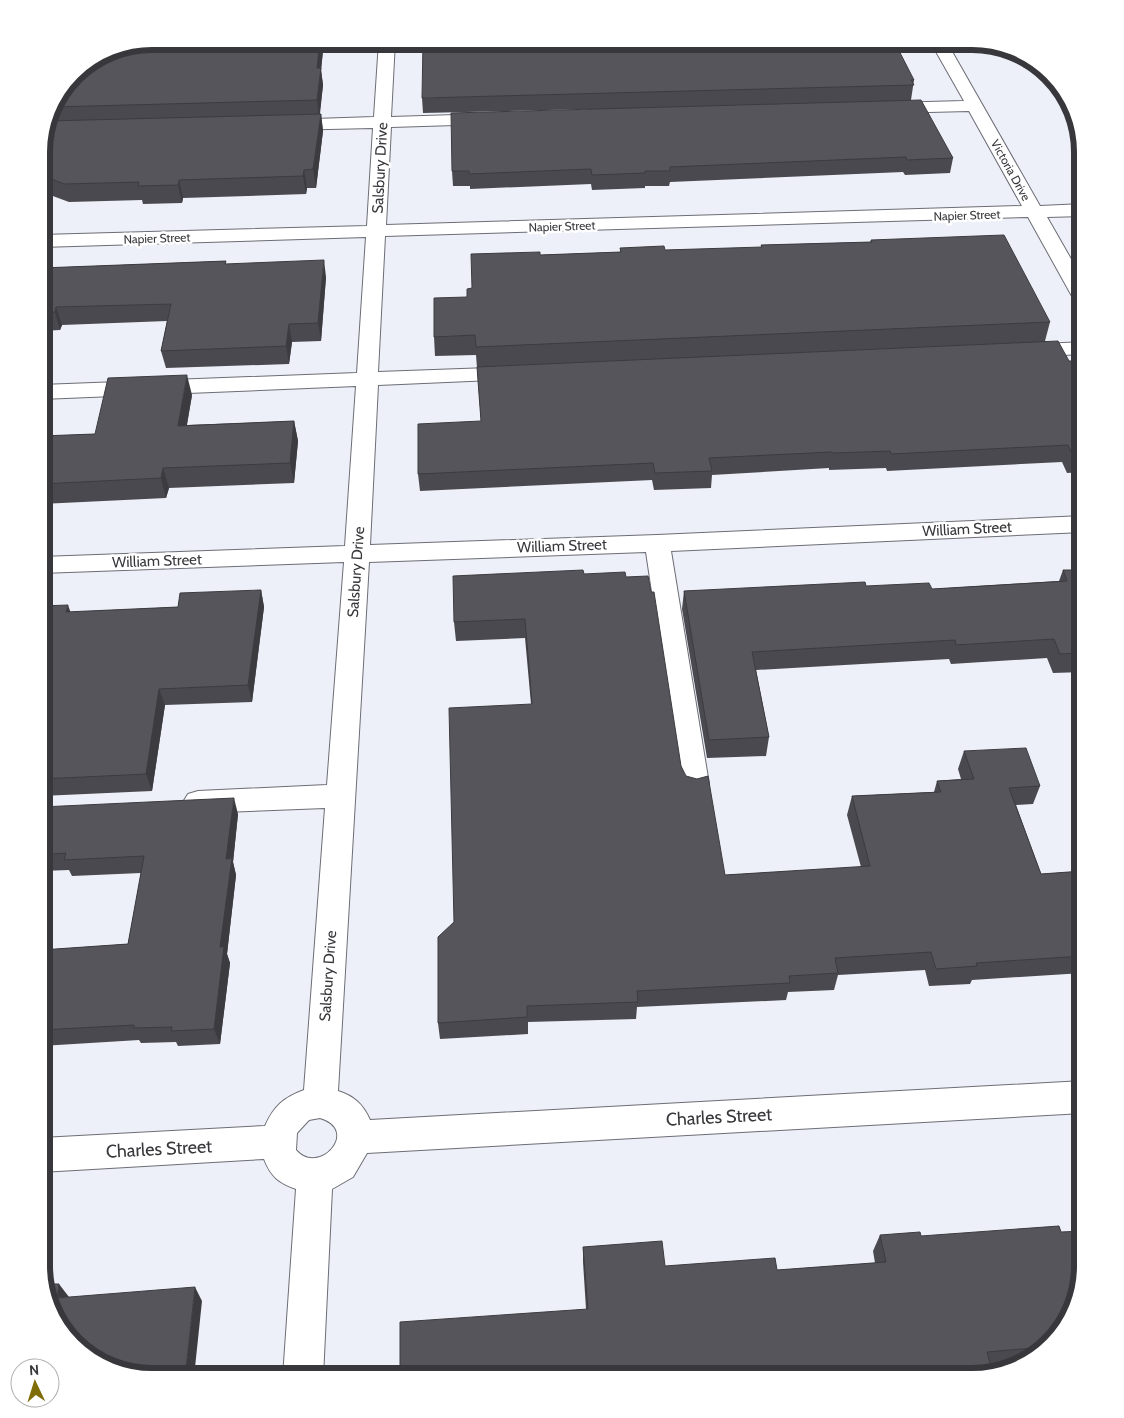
<svg xmlns="http://www.w3.org/2000/svg" width="1124" height="1418" viewBox="0 0 1124 1418" font-family="Cabin,sans-serif">
<rect width="100%" height="100%" fill="#edf0f8"/>
<g fill="none" stroke-linecap="round" stroke-linejoin="round">
<!-- minor casing -->
<g stroke="#6c6d75" stroke-width="2">
<g id="minor">
<path d="M379,41H395L391,117L488,114L494,115L497,119L494,123L488,124L391,127L386,225L1022,206L969,111L889,113L883,112L881,108L883,104L889,103L964,101L930,41H946L1040,206L1083,204V216L1047,217L1083,280V304L1076,302L1073,298L1028,217L385,236L378,372L514,367L522,368L525,373L522,378L514,379L378,385L370,545L657,535L1083,516V532L671,551L709,784L705,792L695,795L685,792L681,784L646,552L369,562L338,1091C354,1096 363,1104 370,1120L1083,1081V1113L367,1153L353,1177L332,1189L323,1377H283L296,1189C279,1183 271,1177 264,1159L41,1172V1138L265,1126C274,1106 283,1098 304,1090L325,808L198,813L188,810L183,802L188,794L198,791L327,785L344,562L41,573V557L345,546L356,386L41,399V385L357,373L366,237L41,247V235L367,226L373,128L284,130L278,129L275,125L278,121L284,120L374,117ZM320,1118C361,1130 319,1177 296,1150L297,1133L309,1120Z"/>
<path d="M1083,342V354L1024,357L1017,355L1013,351L1017,347L1024,345Z"/>
</g>
</g>
<!-- minor -->
<use href="#minor" fill="#fff" fill-rule="evenodd"/>
</g>
<!-- wall -->
<g fill="#4a494f">
<path d="M152,41H324L321,70L323,85L320,114H321L323,131L316,188H307L306,194L183,198L182,203L143,204L142,200L69,202L42,192V145L53,104Z"/>
<path d="M1013,52L1027,56L1064,90L1071,114L1057,93L1039,68H1024Z"/>
<path d="M914,80L911,100L953,158L950,173L905,175L903,172L670,182L669,186H645V188L592,190L591,184L470,189V186H453L452,171L587,109L423,113L422,98Z"/>
<path d="M871,240L1050,322L1045,341L1069,361L1083,377V472L1067,473L1062,462L887,471L886,468L829,470V468L712,475L711,488L654,490L652,480L420,491L418,474L481,421L476,355L435,356L434,337L467,297L472,288L540,255L620,252V248L665,250L761,248V245L870,242Z"/>
<path d="M226,261V264L326,277L321,341L292,342L289,364L166,368L161,351L167,321L62,325L60,330L41,331V268Z"/>
<path d="M192,395L187,425L294,421L298,441L294,483L169,488L166,498L41,504V436L95,434Z"/>
<path d="M1063,570H1083V672L1053,673L1047,658L951,664L949,659L756,670L769,737L766,756L707,758L682,609L684,591L866,586L932,589L1059,581Z"/>
<path d="M584,574L626,577L681,766L725,875L861,867L847,815L852,796L934,792L937,781L961,779L958,769L964,751L1040,786L1033,804L1016,805L1041,874L1083,871V973L972,980L970,984L929,986L925,970L838,975L834,990L788,992L786,1000L637,1007L636,1019L528,1022V1034L440,1039L438,1023L454,922L531,704L525,638L456,641L454,622Z"/>
<path d="M261,590L264,607L252,702L165,705L152,791L41,796V606L71,612L178,607Z"/>
<path d="M41,807L238,814L233,862L236,875L227,954L230,963L220,1044L178,1046L176,1042L141,1043L139,1040L41,1046V950L128,944L141,873L72,876L69,870L41,871Z"/>
<path d="M880,1235L921,1236L1068,1321L1034,1358L1021,1362L990,1365L586,1309L583,1262V1247L665,1266L777,1270L875,1263L873,1251Z"/>
</g>
<!-- shaded-wall -->
<g fill="#3c3c40">
<path d="M320,41H324L321,70L323,85L319,118L317,100V68Z"/>
<path d="M321,114L323,131L316,188L313,169Z"/>
<path d="M304,170L307,188L306,194L303,176Z"/>
<path d="M179,180L183,198L182,203L178,185Z"/>
<path d="M324,260L326,277L321,341L318,323Z"/>
<path d="M56,307L62,325L60,330L55,312Z"/>
<path d="M289,324L292,342L289,364L286,346Z"/>
<path d="M187,375L192,395L183,446L178,426Z"/>
<path d="M294,421L298,441L294,483L290,463Z"/>
<path d="M163,468L169,488L166,498L161,478Z"/>
<path d="M261,590L264,607L252,702L248,685Z"/>
<path d="M68,605L74,622L66,612Z"/>
<path d="M159,689L165,705L152,791L146,774Z"/>
<path d="M234,798L238,814L233,862L236,875L227,954L230,963L220,1044L214,1029L226,859Z"/>
<path d="M59,1284L69,1297L57,1298Z"/>
<path d="M195,1287L202,1301L194,1377H185Z"/>
</g>
<!-- building -->
<g fill="#56555c" stroke="#3c3c40">
<path d="M152,41H320L317,68H321L317,100L52,107L53,104L79,69L110,50Z"/>
<path d="M423,41H894L914,80H911L914,85L422,98Z"/>
<path d="M921,100L953,158L907,160L906,157L670,167V171H645V173L592,175L591,169L469,174V171H452L451,113Z"/>
<path d="M321,114L313,169L304,170L303,176L179,180L178,185L138,186L139,182L64,184L42,175V145L48,121Z"/>
<path d="M1004,235L1050,322L476,347L475,335L434,337V298L467,297V289L472,288L471,254L540,252V255L621,252L620,248L664,246L665,250L762,247L761,245L872,242L871,240Z"/>
<path d="M324,260L318,323L289,324L286,346L161,351L171,304L56,307L55,312L41,313V268L226,261L225,264Z"/>
<path d="M1058,341L1069,361H1075L1083,377V456H1073L1068,445L891,454L890,451L833,453L832,452L709,458L712,471L655,473L653,463L418,474V424L481,421L477,367Z"/>
<path d="M187,375L178,426L294,421L290,463L163,468L161,478L41,484V436L95,434L108,378Z"/>
<path d="M583,570L584,574L625,572L626,577L648,576L651,592H654L681,766L686,776L697,779L708,776L725,875L870,866L852,796L941,792L937,781L974,779L964,751L1026,748L1040,786L1009,788L1041,874L1083,871V956L976,963L977,966L936,969L931,952L835,958L838,973L789,976L790,983L637,991L638,1002L527,1006V1017L438,1023V937L454,922L449,708L532,704L525,619L454,622L453,576Z"/>
<path d="M1063,570H1083V653L1060,654L1054,639L956,645L955,640L752,652L769,737L709,740L684,591L865,582L866,586L929,583L932,589L1067,581Z"/>
<path d="M261,590L248,685L159,689L146,774L41,779V606L68,605L66,612L178,607L180,593Z"/>
<path d="M234,798L226,859L232,858L220,947H224L214,1029L171,1031L172,1027L134,1028V1025L41,1030V950L128,944L144,856L64,860L66,853L41,855V807Z"/>
<path d="M1059,1226L1061,1232L1083,1231V1266L1068,1321L1044,1347L987,1352L992,1371L972,1377H400V1322L588,1309L583,1247L662,1241L665,1266L775,1258L777,1270L886,1262L880,1235L920,1232L921,1236Z"/>
<path d="M47,1284H59L57,1298L195,1287L185,1377H152L103,1365L60,1328Z"/>
</g>
<g text-anchor="middle" dominant-baseline="central" stroke-width="5" stroke-linejoin="round" paint-order="stroke">
<!-- far-street labels -->
<g font-size="12" fill="#38383c" stroke="#fff">
<text transform="translate(1011 170) rotate(61)">Victoria Drive</text>
<text transform="translate(967 215) rotate(-2)">Napier Street</text>
<text transform="translate(562 226) rotate(-2)">Napier Street</text>
<text transform="translate(157 238) rotate(-2)">Napier Street</text>
</g>
<!-- street labels -->
<g font-size="15" fill="#38383c" stroke="#fff">
<text transform="translate(380 168) rotate(-87)">Salsbury Drive</text>
<text transform="translate(967 529) rotate(-3)">William Street</text>
<text transform="translate(562 546) rotate(-2)">William Street</text>
<text transform="translate(157 561) rotate(-2)">William Street</text>
<text transform="translate(356 572) rotate(-86)">Salsbury Drive</text>
<text transform="translate(328 976) rotate(-86)">Salsbury Drive</text>
</g>
<!-- near-street labels -->
<g font-size="18" fill="#38383c" stroke="#fff">
<text transform="translate(719 1117) rotate(-3)">Charles Street</text>
<text transform="translate(159 1149) rotate(-3)">Charles Street</text>
</g>
</g>
<!-- crop -->
<path d="M0 0H1124V1418H0ZM152 50H972A102 102 0 0 1 1074 152V1266A102 102 0 0 1 972 1368H152A102 102 0 0 1 50 1266V152A102 102 0 0 1 152 50Z" fill="#fff" fill-rule="evenodd"/>
<path fill="none" stroke="#38383c" stroke-width="6" d="M152 50H972A102 102 0 0 1 1074 152V1266A102 102 0 0 1 972 1368H152A102 102 0 0 1 50 1266V152A102 102 0 0 1 152 50Z"/>
<!-- north arrow -->
<g transform="translate(35 1383) rotate(356)"><circle r="24" fill="#ffffff" stroke="#afafb1"/>
<path d="M0-4L9 19L0 12L-9 19Z" fill="#7f6d08"/>
<text y="-8" font-size="14" font-weight="bold" text-anchor="middle" fill="#38383c">N</text>
</g>
</svg>
